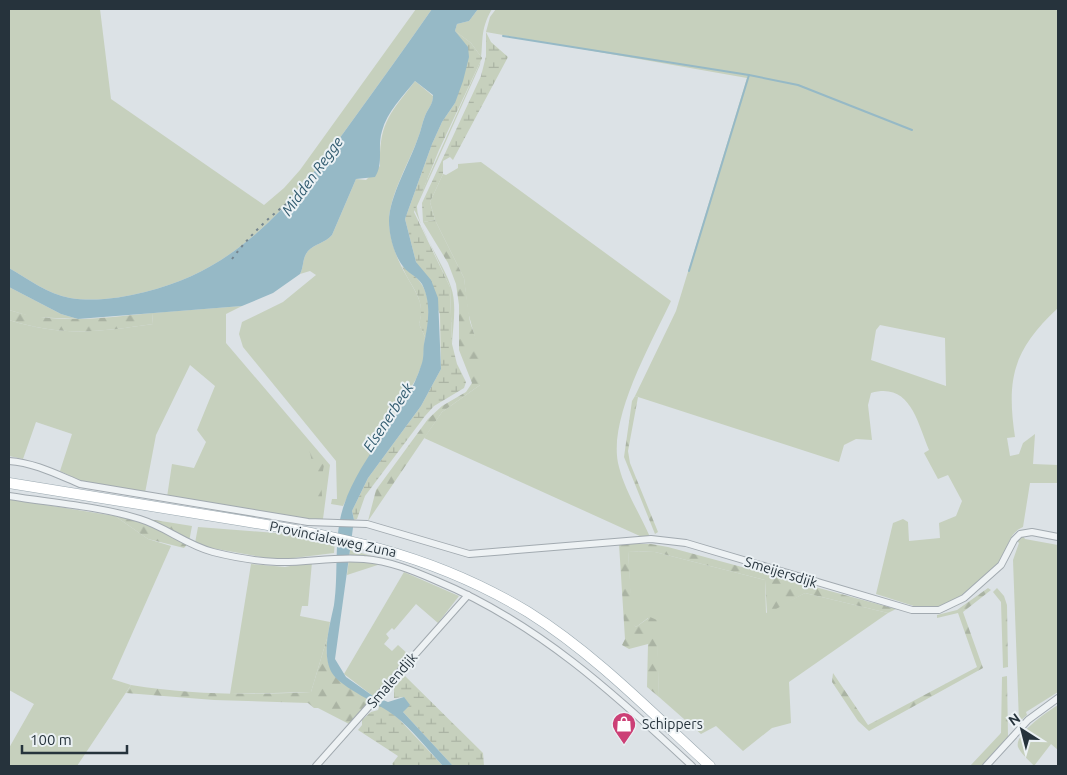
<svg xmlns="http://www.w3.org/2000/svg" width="1067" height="775" viewBox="0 0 1067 775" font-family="Ubuntu,sans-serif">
<defs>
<pattern id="forest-firs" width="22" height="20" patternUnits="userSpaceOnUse" patternTransform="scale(1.25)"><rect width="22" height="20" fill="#c6d0bd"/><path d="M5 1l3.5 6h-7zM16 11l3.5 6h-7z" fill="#aab3a3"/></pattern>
<pattern id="wetland-marsh" width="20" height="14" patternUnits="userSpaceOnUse" patternTransform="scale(1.25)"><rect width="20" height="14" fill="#c6d0bd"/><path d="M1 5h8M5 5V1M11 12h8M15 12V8" fill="none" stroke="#aab3a3"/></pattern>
</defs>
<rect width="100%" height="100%" fill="#dce2e6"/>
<!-- green -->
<g fill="#c6d0bd" fill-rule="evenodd">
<path d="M9,9H100L111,99L264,205L284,188L300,170L416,9H432C407,45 381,81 355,117C299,195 244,268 145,292C121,298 94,302 70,298C48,294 28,279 9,268Z"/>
<path d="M478,9H492C479,31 484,43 480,65L417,206C416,226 444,264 451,287C457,304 453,326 452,344L450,287L414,209L482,58L471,43L455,31L457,24L469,21Z"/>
<path d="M496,9H1058V308C1014,349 1006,377 1015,437L1007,438L1010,456L1019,454L1023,443L1035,434L1033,464L1058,465V483H1030L1023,527C1010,532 1009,544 1003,555C992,575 970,590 951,603L947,602L944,607L920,608L876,594L893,523L903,519L908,522L909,541L940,538L939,523L956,516L962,501L948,475L938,479L924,453L929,450C917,421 910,382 871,393L868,405L872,440L856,439L844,445L839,462L635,396L676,311L747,78L486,32L490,17ZM880,325L945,338L946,386L871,360L876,330Z"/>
<path d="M415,81L433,96C433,105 428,108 425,116C422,123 421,131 418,138C409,163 390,194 389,220C389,238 397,260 406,275C415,292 426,303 419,324L425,337L423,362L416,379L358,476L343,506L331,504L332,499H337L336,461L243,347L239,334L242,322L283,302L316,275L310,271L300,274C304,267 302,258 308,251C314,244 325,243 332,235L356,179L366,180L380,166C379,122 390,114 415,81Z"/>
<path d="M481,162L671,301C652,342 606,421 619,467C625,491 640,514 650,537H642L424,438L442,412L480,385L477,345L468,312L464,278L435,220L430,202L443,174L446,175L458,168V164Z"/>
<path d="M9,287L61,314L78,319L33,317L9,310Z"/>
<path d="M242,306L226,314V343L330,465L323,519H302L167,497L172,464L194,468L206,442L197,430L215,386L190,365L156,435L145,493L85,483L60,471L72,434L36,422L23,459L9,456V320C64,337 97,332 153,324L152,313Z"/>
<path d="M9,499L115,516L148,539L171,546L112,679L131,685L77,766H9V748L34,704L9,690Z"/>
<path d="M198,527L288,534L335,541L334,553L278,560L200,546L195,543Z"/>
<path d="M1023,536L1025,539L1058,545V692L1026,712L1027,715L1019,722L1013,560L1019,543L1017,541Z"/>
<path d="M350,550L390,561L347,575Z"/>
<path d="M628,551L655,552L765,580L766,613L805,593L888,613L789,682L791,723L772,728L743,751L716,726L701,734L659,697L657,643L648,618L636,627L632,623Z"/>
<path d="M312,562L308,606H302L300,616L330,622L328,635L311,692L230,694L251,564L285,567Z"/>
<path d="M404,572L459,596L438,623L416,604L394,630L392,628L386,634L389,638L384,644L392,651L398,645L409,655L373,696L344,674Z"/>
<path d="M1058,705V750L1051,744L1034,766C1029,760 1021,754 1018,747C1014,734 1048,711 1058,705Z"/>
</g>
<!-- forest -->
<g fill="url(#forest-firs)">
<path d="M435,220L464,278L470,322L482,356L480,385L442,412L368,521L376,490L428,419L442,406L466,392L472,383L459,350V305L456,284L448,263L423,222Z"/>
<path d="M9,310C55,325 105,318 152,313L153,324C98,332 64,337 9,320Z"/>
<path d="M635,396L638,397L628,451L630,463L658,532L655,534L624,457L632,401Z"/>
<path d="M310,445L324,465L321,482L323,510L319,509L311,457L308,446Z"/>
<path d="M115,516L142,518L192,526L189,542L184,548L148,539Z"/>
<path d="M619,544H651L668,547L896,609L888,613L805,593L767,614L765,580L655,552L628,551L633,623L636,627L650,617L657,620L659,697L647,687L648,644L629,649L622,645L625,639Z"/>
<path d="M988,588L991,590L963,612L983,668L869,731L858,721L832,682L833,673L868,725L977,667L958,613L937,618V615L957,610Z"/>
<path d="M997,588L1004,596L1007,605L1008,667L1003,668L1001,602L993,592Z"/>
<path d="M328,635C328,641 326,649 327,655C329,679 352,689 370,700L349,724L318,708H314L308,703L214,700L126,693L131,685C191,695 250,695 311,692Z"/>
<path d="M1007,676L1008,737L981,766H970L1001,733L1002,677Z"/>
</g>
<!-- wetland -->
<g fill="url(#wetland-marsh)">
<path d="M455,31L471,43L482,58L439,150L414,212L450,287L452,344L457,364L466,382L464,388L434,406L425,416L365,496L357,519L354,520L352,511L368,478L421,406L441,369L440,314L416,262L405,219L432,144L442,122L455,103Z"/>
<path d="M486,32L491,42L508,57L454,158L453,160L450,157L443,161V174L430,202L435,220L423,222L422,203L481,76L486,56Z"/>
<path d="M402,266C408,271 416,276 420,282C433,299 429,326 424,344L425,337L419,324C427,299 410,287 402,266Z"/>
<path d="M405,676L483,753L484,766H453L403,712L404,697L394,698V687Z"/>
<path d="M380,704L398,718L443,766H394L392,764L398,756L358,730L362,725V720L371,712L378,710Z"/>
</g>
<!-- water -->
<path fill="#96b9c6" d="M432,9H478L469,21L457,24L455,31L468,47L469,57L463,81L455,103L442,122L432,144L405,219L416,262L431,280L438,298L441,369L421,406L368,478L352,511L354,520L350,550L335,659L346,677L373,696L388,702L404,697L410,705L403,712L453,766H443C428,750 413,730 395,716C380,704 341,688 332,673C321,654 330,625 334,605C339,572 333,536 344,505C361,454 406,415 422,363C424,357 423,350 424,344C428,324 432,304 422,284C417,276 407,273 402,265C394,254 389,235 389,221C389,197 410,162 418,138C421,131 422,123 425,116C428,108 433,105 433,95L415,81C403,96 387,112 382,131C377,147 384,163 375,177L356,179L332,235C325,243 314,244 308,251C302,258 304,267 300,274L273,293L242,306L78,319L61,314L9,287V268C28,279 48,294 70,298C94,302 121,298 145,292C244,268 299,195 355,117C381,81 407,45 432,9Z"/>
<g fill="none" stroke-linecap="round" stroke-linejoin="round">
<!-- stream -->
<g stroke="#96b9c6" stroke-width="2">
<path d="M503,36L749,75"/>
<path d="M689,271L749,75L798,85L912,130"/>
</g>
<!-- street casing -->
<g stroke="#a2aab0" stroke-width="8">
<g id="street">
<path d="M9,461C35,463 56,474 80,484L308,522L367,524L469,554L651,539L686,543L912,610H939L964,598L1001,565L1014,540L1020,534L1032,532L1058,537"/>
<path d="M9,496C52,503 98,506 140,519C166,527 186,545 213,552C233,557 256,561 277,562C306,563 335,556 364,559C390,561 414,571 437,581C536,622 615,694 692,766"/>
<path d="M316,766L468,595"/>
<path d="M986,766L1028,720L1058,698"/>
</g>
</g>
<!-- primary casing -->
<g stroke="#9ba9b1" stroke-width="11">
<path id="primary" d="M9,483C81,495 153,506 225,518C337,536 429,552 528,612C595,654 652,713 710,766"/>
</g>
<!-- street -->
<use href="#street" stroke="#eef2f4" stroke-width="6"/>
<!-- primary -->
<use href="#primary" stroke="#fff" stroke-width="10"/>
<!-- rail -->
<path stroke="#75858f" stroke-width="2" stroke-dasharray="2.5 5" stroke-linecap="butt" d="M232,259C254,229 282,205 313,185"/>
</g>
<!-- icons -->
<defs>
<g id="shop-pin" transform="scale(1.25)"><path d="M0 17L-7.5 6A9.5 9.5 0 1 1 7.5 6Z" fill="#cc4076" stroke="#ebf1f4"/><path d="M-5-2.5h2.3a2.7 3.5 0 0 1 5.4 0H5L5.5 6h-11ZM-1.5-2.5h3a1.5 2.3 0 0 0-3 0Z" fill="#fff"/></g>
</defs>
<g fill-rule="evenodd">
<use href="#shop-pin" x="624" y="724"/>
</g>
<g text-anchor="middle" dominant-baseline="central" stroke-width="4" stroke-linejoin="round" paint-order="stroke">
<!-- street labels -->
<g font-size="14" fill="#26333c" stroke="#ebf1f4">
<text transform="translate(333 539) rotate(12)">Provincialeweg Zuna</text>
<text transform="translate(781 572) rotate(17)">Smeijersdijk</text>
<text transform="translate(392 680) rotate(-49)">Smalendijk</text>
</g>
<!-- poi labels -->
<g font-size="14" fill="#26333c" stroke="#ebf1f4" text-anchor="start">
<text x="642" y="724">Schippers</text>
</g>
<!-- water labels -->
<g font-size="15" font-style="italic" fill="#315b6f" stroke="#ebf1f4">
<text transform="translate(312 176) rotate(-54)">Midden Regge</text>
<text transform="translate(388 417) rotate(-57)">Elsenerbeek</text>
</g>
</g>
<!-- border -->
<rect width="1067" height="775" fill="none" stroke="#26333c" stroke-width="20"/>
<!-- north arrow -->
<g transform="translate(1022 730) rotate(324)" stroke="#ebf1f4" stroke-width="4" paint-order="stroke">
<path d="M0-4L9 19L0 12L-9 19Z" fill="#26333c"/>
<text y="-8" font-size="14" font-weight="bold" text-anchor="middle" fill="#26333c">N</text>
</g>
<!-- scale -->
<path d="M22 745v8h105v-8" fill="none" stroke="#26333c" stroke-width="2.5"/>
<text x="30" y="745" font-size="15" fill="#26333c" stroke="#ebf1f4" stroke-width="4" paint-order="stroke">100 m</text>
</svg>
